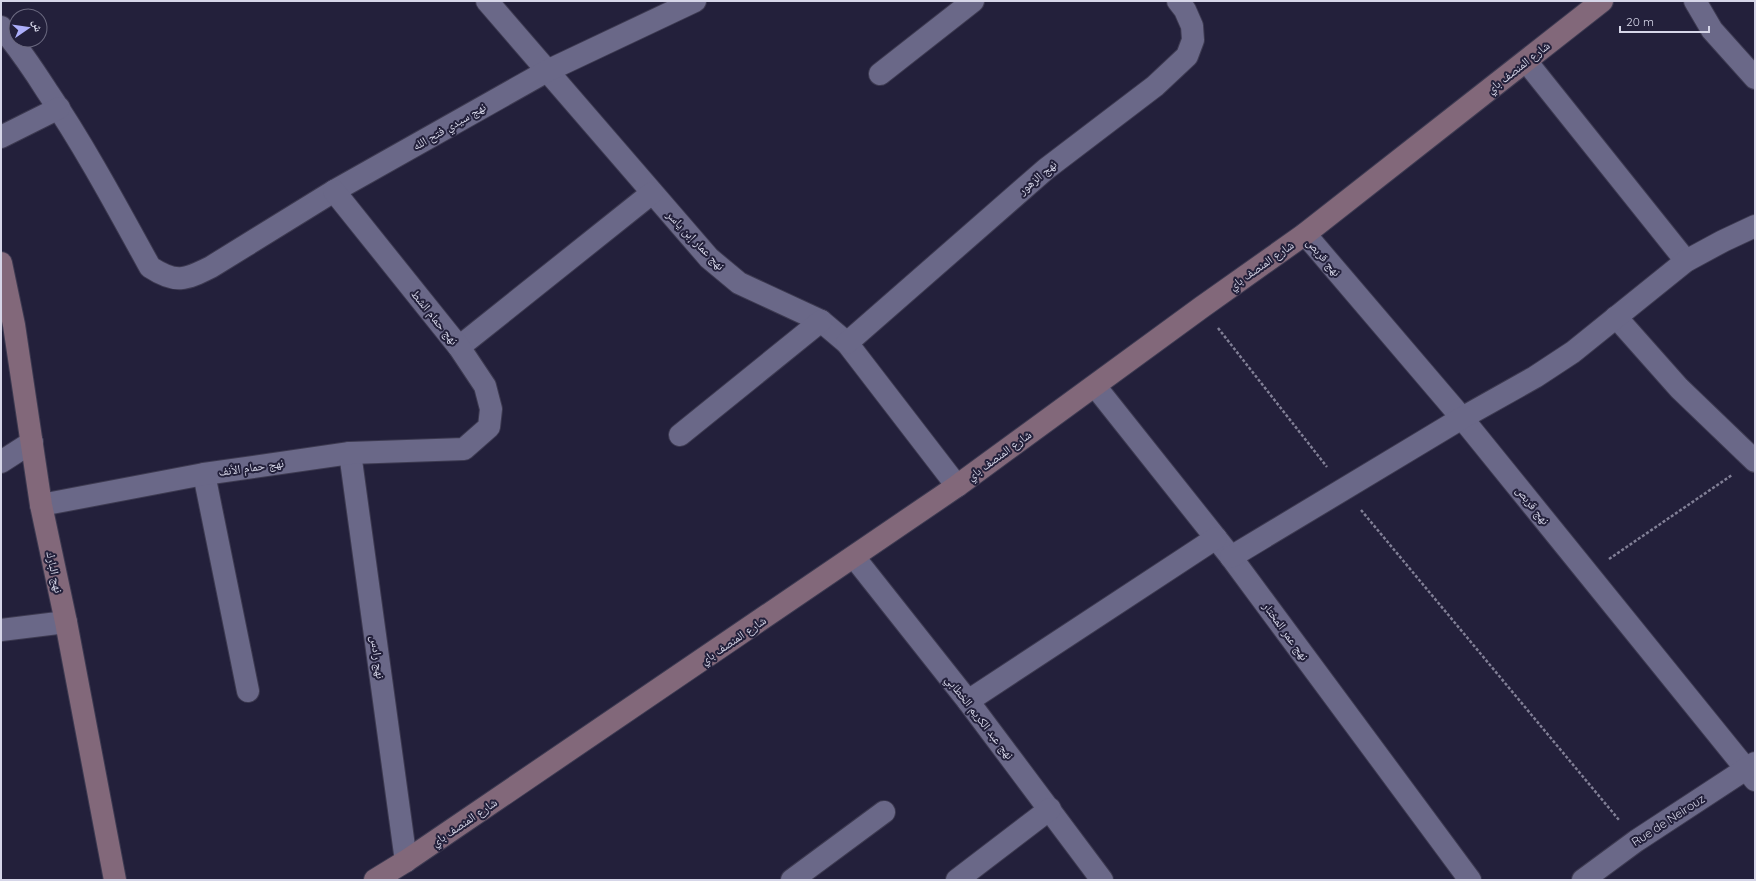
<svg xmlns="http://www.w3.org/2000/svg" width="1756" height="881" viewBox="0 0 1756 881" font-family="Quicksand,'Noto Naskh Arabic',sans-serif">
<rect width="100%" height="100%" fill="#23203b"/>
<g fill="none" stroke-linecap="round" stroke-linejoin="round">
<!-- street casing -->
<g stroke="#3d3a51" stroke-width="24">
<g id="street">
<path d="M487,1L709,258L739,283L821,321L847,343L957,486"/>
<path d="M1695,1L1712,30L1755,78"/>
<path d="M1,27C18,47 33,69 47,91C85,147 117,207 150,267C176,284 185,280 211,267L334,191L547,71L695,1"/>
<path d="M1526,61L1686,261"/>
<path d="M880,74L973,1"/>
<path d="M1,137L59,108"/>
<path d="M1305,234L1462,418L1755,780"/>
<path d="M1616,317L1679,388L1755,461"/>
<path d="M847,343L1046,169L1155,86L1187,56L1193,40L1192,26L1185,10L1178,1"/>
<path d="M459,347L652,193"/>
<path d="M1095,386L1231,557L1470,880"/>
<path d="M680,435L821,321"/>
<path d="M350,453L406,861"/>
<path d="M1,462L32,442"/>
<path d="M204,474L248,691"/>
<path d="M41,505L204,474L350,453L464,449L489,427L491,409L485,386L459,347L334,191"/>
<path d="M854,557L968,701L1102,880"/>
<path d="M1231,557L1462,418L1535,377L1573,352L1686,261L1723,241L1755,226"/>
<path d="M1,630L66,622"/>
<path d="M968,701L1216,538"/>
<path d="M792,880L884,812"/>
<path d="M957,880L1050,809"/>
<path d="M1583,880L1636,841L1755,763"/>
</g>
</g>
<!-- secondary casing -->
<g stroke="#3d3a51" stroke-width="24">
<g id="secondary">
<path d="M1,263L14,325L41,505L66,622L115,880"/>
<path d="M375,880L406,861L957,486L1202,307L1305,234L1602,1"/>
</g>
</g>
<!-- path -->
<g stroke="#817f96" stroke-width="2.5" stroke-dasharray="3 2" stroke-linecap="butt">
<path d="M1218,328L1327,467"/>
<path d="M1361,510L1619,820"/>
<path d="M1609,559L1732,475"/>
</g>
<!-- street -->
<use href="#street" stroke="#6a6888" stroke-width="22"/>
<!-- secondary -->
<use href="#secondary" stroke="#82687a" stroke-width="22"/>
</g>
<g text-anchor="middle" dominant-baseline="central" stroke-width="4" stroke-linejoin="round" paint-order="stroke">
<!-- street labels -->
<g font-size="12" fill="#d6d6e8" stroke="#23203b">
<text transform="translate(1518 67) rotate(-38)">شارع المنصف باي</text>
<text transform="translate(449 126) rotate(-30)">نهج سيدي فتح الله</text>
<text transform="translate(1037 177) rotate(-40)">نهج الزهور</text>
<text transform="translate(696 240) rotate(46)">نهج عمار إبن ياسر</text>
<text transform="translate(1324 257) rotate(49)">نهج قربص</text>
<text transform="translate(1261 265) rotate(-35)">شارع المنصف باي</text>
<text transform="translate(435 317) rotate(51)">نهج حمام الشط</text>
<text transform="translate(999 455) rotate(-36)">شارع المنصف باي</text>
<text transform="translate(251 467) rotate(-8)">نهج حمام الأنف</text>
<text transform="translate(1533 505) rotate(51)">نهج قربص</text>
<text transform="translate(55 572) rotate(78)">نهج البارك</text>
<text transform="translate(1286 631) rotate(54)">نهج عمر المختار</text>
<text transform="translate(733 640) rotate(-34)">شارع المنصف باي</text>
<text transform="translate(378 657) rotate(82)">نهج رادس</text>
<text transform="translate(980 717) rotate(52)">نهج عبد الكريم الخطابي</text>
<text transform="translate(1668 820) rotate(-33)">Rue de Neirouz</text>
<text transform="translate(464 822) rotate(-34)">شارع المنصف باي</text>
</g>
</g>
<!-- border -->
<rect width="1756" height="881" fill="none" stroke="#d6d6e8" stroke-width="4"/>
<!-- north arrow -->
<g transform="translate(28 28) rotate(77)"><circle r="19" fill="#23203b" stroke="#6b6980"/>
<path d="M0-3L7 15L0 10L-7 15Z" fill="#adaffb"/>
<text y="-6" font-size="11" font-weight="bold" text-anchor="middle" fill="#d6d6e8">ش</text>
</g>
<!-- scale -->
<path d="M1620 26v6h89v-6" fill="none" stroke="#d6d6e8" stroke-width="2"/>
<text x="1626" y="26" font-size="12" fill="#d6d6e8" stroke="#23203b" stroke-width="3" paint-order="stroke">20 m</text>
</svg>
